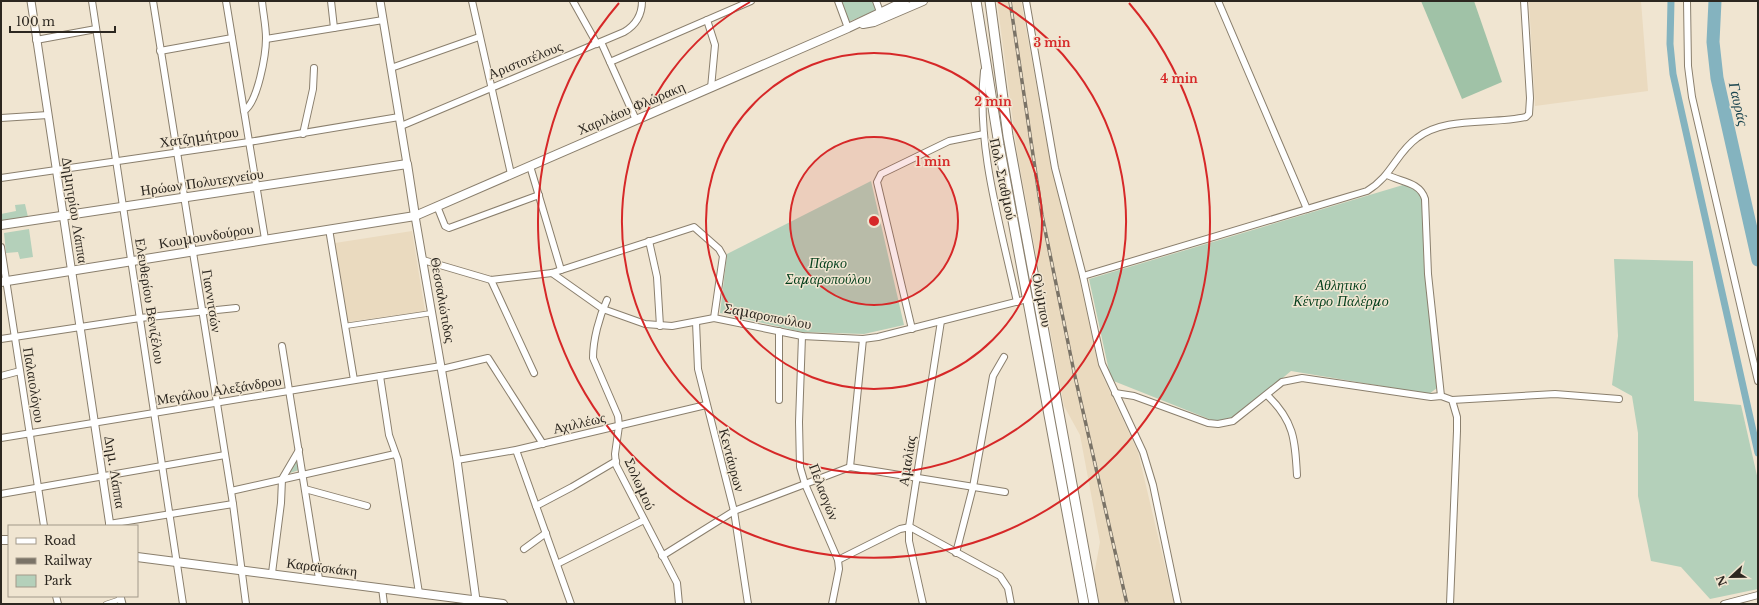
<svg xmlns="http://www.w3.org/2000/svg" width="1759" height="605" viewBox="0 0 1759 605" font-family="'Libre Baskerville',serif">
<rect width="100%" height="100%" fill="#f0e5d1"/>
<!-- built -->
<g fill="#eadabf">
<path d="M997,1H1021L1051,166L1081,276L1103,377L1138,452L1174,604H1100L1094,575L1100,542L1080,435L1064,406L1017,152Z"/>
<path d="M1529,1H1641L1648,91L1535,106Z"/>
<path d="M412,231L425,311L348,322L335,243Z"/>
</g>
<!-- green -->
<g fill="#b4d0ba">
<path d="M840,1H873L877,10L848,22Z"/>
<path d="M871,181L904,325L864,334L802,332L720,313L727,254Z"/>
<path d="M1403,185C1415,187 1420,192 1423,204L1424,266L1437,380V388L1429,394L1291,371L1236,417L1229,421H1214L1111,380L1089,279Z"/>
<path d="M25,204L28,217L1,221V214L16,211L15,205Z"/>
<path d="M29,229L33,257L20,259L18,252L6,253L4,233Z"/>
<path d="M1614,259L1693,261L1694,401L1741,405L1758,480V589L1710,599L1681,567L1651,561L1638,496V433L1632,396L1612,385L1618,336Z"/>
<path d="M297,455L299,470L290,473Z"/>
</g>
<!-- forest -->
<path fill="#a0c2a7" d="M1421,1H1474L1502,82L1462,99Z"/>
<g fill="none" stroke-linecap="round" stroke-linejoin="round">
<!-- canal -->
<path stroke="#84b3bf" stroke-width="7" d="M1671,1L1670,44L1673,74L1758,453"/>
<!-- river -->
<path stroke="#84b3bf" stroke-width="13" d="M1715,1L1713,42L1717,78L1758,260"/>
<!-- pedestrian casing -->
<g stroke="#8a7f6d" stroke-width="6">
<g id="pedestrian">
<path d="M345,326L432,313"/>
<path d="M106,604L121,599"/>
</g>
</g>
<!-- minor casing -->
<g stroke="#8a7f6d" stroke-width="8">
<g id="minor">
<path d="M92,1L183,604"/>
<path d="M153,1L233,504L246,604"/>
<path d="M226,1L265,239"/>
<path d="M331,1L334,28"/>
<path d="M472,1L511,174"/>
<path d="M573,1L597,44"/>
<path d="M838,1L848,28"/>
<path d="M876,1L880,12"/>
<path d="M1026,1L1055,168L1083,276L1102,364L1143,452L1153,485L1178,604"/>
<path d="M1218,1L1307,209"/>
<path d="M1687,1L1688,66L1692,97L1758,381"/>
<path d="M707,20L715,45L711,88"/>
<path d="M266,39L383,20"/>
<path d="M36,40L96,29"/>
<path d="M601,42L636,120"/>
<path d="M160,51L232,38"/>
<path d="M610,62L751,1"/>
<path d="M391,68L479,37"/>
<path d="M984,71C976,147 1001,227 1017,302"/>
<path d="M244,111C258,102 266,54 266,38C266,26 263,13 262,1"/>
<path d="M1,118L48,115"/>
<path d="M401,126L624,32C636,25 642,14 642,1"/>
<path d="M303,134L313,89L314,68"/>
<path d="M530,166L561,270"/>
<path d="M1387,175C1401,182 1420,182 1425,199L1428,274L1441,396"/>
<path d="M1,178L249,142L399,117"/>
<path d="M437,206L445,226L449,228L539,195"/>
<path d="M329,229L354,380"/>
<path d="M649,241L657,277L660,326"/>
<path d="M1,247L44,526"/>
<path d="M423,260L491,280L552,273L694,227L719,249L723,256L714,318"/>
<path d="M552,273L603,309L645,324L672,326L714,318L802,336L863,339L878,337L1027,299"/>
<path d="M1083,276L1367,191C1392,176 1396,153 1417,138C1445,116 1492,125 1526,117L1529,114L1530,98L1524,1"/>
<path d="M491,280L534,373"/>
<path d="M607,300C599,317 593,340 593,358L618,416L619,426L615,454L616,465L677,583L679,604"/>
<path d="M696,322L698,369L734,511L748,604"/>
<path d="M912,329L877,182L881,174L949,141L984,134"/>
<path d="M802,336L799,422L800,467L805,484L838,560L839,569L832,604"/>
<path d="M1,339L140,318L236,308"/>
<path d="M282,346L319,579"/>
<path d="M442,369L488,358L543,444"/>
<path d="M1,376L20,371"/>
<path d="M380,376L389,435L398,460L419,593"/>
<path d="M1115,393L1134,396L1208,423L1218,424L1233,421L1282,382L1302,378L1431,397L1441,396L1452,400L1457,417V431L1450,604"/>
<path d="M1267,395C1294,421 1295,439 1297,475"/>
<path d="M779,400V331"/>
<path d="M1452,400L1555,394L1619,399"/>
<path d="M1,438L441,366"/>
<path d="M516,450L571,604"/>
<path d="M457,460L516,450L706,405"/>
<path d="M850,467L863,339"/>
<path d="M305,489L367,506"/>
<path d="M231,491L395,454"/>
<path d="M1,494L225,455"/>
<path d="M536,506L572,487L616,461"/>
<path d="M109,524L233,504"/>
<path d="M524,549L546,533"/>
<path d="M956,553L973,487L993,376L1004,357"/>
<path d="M662,556L734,511L850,467L1005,492"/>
<path d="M838,560L900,529L910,527L1000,576L1008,588L1011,604"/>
<path d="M557,564L644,520"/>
<path d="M272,573L281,503L282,479L299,450"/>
<path d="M382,588L384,604"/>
<path d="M56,596L58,604"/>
<path d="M923,604L909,541V527L941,321"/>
<path d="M1724,604L1758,595"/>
</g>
</g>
<!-- tertiary casing -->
<g stroke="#8a7f6d" stroke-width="9">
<g id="tertiary">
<path d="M31,1L110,526"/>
<path d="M380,1L407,164"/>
<path d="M415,216L457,460L476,600"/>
<path d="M120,596L122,604"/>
</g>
</g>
<!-- secondary casing -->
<g stroke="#8a7f6d" stroke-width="10">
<g id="secondary">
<path d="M863,24L874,22L923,1"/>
<path d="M1,225L407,164L415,216"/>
<path d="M1,282L415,216L848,28L905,1"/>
<path d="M1,540H9"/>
<path d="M137,557L503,604"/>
</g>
</g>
<!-- primary casing -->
<g stroke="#8a7f6d" stroke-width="11">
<g id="primary">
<path d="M976,1L999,145L1084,604"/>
<path d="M990,1L1008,136L1094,604"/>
</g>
</g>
<!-- pedestrian -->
<use href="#pedestrian" stroke="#fff" stroke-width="4.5"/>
<!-- minor -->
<use href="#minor" stroke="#fff" stroke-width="6"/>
<!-- tertiary -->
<use href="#tertiary" stroke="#fff" stroke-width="7"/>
<!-- secondary -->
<use href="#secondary" stroke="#fff" stroke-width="8"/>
<!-- primary -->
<use href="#primary" stroke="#fff" stroke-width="9"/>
<!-- rail casing -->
<g stroke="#7a7367" stroke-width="3.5">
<path id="rail" d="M1010,1L1042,215L1074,372L1127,604"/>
</g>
<!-- rail -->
<use href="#rail" stroke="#f0e5d1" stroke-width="2" stroke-dasharray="6" stroke-linecap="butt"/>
</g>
<!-- distance rings -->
<circle cx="874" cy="221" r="84" fill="#d62828" fill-opacity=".12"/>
<g fill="none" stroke="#d62828" stroke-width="2">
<circle cx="874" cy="221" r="84"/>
<circle cx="874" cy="221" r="168"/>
<path d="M998 2A252 252 0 1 1 750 2"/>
<path d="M1129 3A336 336 0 1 1 619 3"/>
</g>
<g text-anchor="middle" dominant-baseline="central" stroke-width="3" stroke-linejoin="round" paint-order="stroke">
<!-- street labels -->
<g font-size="14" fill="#2c2720" stroke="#f0e5d1">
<text transform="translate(525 60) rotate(-22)">Αριστοτέλους</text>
<text transform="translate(631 108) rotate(-23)">Χαριλάου Φλώρακη</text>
<text transform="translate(199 137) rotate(-8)">Χατζημήτρου</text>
<text transform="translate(1003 179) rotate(78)">Πολ. Σταθμού</text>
<text transform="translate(202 182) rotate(-8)">Ηρώων Πολυτεχνείου</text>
<text transform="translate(75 210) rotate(81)">Δημητρίου Λάππα</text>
<text transform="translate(206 236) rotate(-9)">Κουμουνδούρου</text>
<text transform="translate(443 300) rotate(80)">Θεσσαλιώτιδος</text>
<text transform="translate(1042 300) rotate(79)">Ολύμπου</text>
<text transform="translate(150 301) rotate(81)">Ελευθερίου Βενιζέλου</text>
<text transform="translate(212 301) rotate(81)">Γιαννιτσών</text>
<text transform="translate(768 316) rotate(11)">Σαμαροπούλου</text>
<text transform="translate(34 385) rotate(81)">Παλαιολόγου</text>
<text transform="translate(219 390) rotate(-9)">Μεγάλου Αλεξάνδρου</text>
<text transform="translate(579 423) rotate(-13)">Αχιλλέως</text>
<text transform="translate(732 460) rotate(75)">Κεντάυρων</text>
<text transform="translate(907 461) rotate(-81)">Αμαλίας</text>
<text transform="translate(115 472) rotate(81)">Δημ. Λάππα</text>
<text transform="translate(640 484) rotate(66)">Σολωμού</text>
<text transform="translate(824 492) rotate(69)">Πελασγών</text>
<text transform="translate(322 567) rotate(7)">Καραϊσκάκη</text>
</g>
<!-- park labels -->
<g font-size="14" font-style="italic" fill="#033e1b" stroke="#f0e5d1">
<text x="828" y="263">Πάρκο<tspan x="828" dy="16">Σαμαροπούλου</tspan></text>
<text x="1341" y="285">Αθλητικό<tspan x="1341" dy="16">Κέντρο Παλέρμο</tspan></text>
</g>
<!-- water labels -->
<g font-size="15" font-style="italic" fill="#1a454f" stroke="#f0e5d1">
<text transform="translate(1739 104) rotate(77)">Γαυράς</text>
</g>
</g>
<circle cx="874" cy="221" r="6" fill="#d62828" stroke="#f0e5d1" stroke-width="2"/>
<g font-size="12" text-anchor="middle" font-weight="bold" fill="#d62828" stroke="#f0e5d1" stroke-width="3" stroke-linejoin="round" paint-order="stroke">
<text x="1052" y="47">3 min</text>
<text x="1179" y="83">4 min</text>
<text x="993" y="106">2 min</text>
<text x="933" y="166">1 min</text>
</g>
<!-- border -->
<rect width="1759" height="605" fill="none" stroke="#2c2720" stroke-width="4"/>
<!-- legend -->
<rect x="8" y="525" width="130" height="72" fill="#f0e5d1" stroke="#a2998a"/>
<rect x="16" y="538" width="20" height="6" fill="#ffffff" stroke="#a2998a"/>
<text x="44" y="545" font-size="12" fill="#2c2720">Road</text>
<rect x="16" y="558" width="20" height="6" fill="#7a7367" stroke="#a2998a"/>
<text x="44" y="565" font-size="12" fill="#2c2720">Railway</text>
<rect x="16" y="575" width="20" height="12" fill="#b4d0ba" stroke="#a2998a"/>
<text x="44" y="585" font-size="12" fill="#2c2720">Park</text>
<!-- north arrow -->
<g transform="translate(1731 577) rotate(248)" stroke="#f0e5d1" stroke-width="3" paint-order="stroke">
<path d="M0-3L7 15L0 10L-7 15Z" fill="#2c2720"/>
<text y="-6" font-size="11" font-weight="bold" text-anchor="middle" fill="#2c2720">N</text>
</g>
<!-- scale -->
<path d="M10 26v6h105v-6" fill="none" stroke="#2c2720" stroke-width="2"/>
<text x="16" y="26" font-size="12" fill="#2c2720" stroke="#f0e5d1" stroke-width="3" paint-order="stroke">100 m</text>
</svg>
